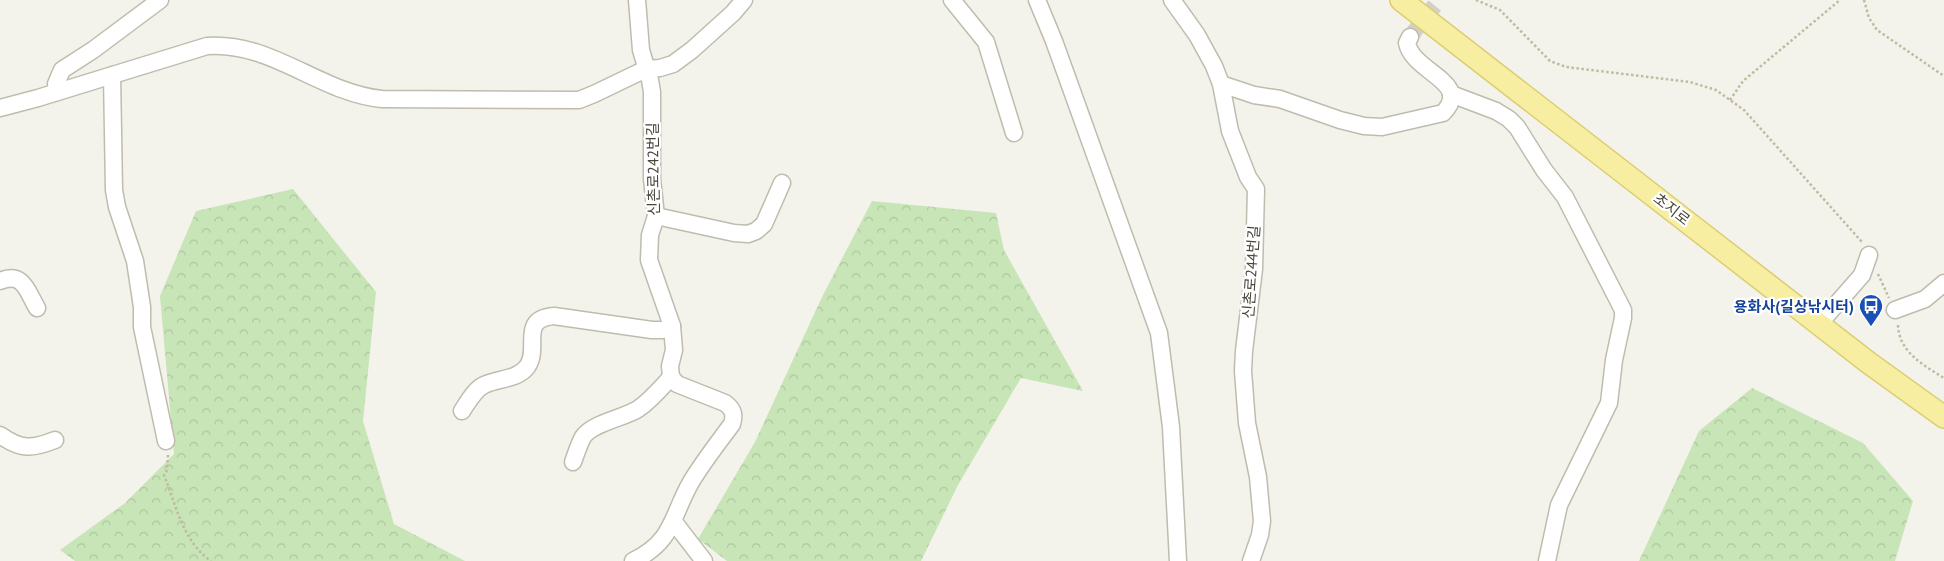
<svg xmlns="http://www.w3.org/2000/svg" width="1944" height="561" viewBox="0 0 1944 561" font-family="'PT Sans','Noto Sans KR',sans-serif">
<defs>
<pattern id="forest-crowns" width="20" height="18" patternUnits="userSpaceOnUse" patternTransform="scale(1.25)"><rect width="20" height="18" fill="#c8e5b7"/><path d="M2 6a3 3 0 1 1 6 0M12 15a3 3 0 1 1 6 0" fill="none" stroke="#adc69e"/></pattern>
</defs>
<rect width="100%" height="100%" fill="#f4f3eb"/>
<!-- forest -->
<g fill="url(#forest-crowns)">
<path d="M293,189L376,292L363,421L394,524L465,561H75L60,550L125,503L174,454L160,296L196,211Z"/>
<path d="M872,201L996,213L1004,250L1083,391L1021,378L958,485L921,561H727L698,539L755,442L822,297Z"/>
<path d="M1752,388L1863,443L1913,501L1895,561H1639L1699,431Z"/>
</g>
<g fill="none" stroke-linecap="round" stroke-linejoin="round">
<!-- minor-tunnel -->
<path stroke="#d2d0c7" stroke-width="16" stroke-dasharray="16 8" stroke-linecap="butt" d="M1410,37L1439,0"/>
<!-- minor casing -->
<g stroke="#bfbcae" stroke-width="19">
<g id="minor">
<path d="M952,0L986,42L1014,133"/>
<path d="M1037,0L1054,41L1159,333L1171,427L1178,561"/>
<path d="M1172,0L1197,35L1214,66L1221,84L1230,131L1248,177L1256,189L1254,269L1244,351L1243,371L1247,423L1258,477L1262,521L1260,535L1251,561"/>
<path d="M112,75L114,190L117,207L135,261L142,307V327L166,441"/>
<path d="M1221,84L1254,95L1280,99L1340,120L1364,126L1382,127L1443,113C1473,82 1413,73 1407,43L1410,37"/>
<path d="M57,92L56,84L62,70L93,50L160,0"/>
<path d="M1451,94L1496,111L1509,119L1517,127L1544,170L1565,197L1623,310V318L1614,360L1609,403L1559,505L1547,561"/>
<path d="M0,108L38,98L207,46C271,41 320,93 382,99L579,100L594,94L646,69L660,68L673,64L692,50L733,13L744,0"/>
<path d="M656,216L734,233L748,234L756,231L764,224L782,183"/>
<path d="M0,281C23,271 27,291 37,308"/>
<path d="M1895,310L1925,299L1944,283"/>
<path d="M1819,324L1862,275L1869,255"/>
<path d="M462,411C468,402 474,390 484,385C498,378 517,380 527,367C541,348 518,319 554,316L652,330H663L672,326"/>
<path d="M0,435C21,450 32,449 55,440"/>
<path d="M573,462C576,454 579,444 583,437C592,423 624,418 638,409C651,400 661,388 671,377"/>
<path d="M674,522L704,561"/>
<path d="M633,561C674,541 671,517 691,482C703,462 718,443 732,424C735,414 733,409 725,403L677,384L671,377L670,366L674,350L672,326L649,260L650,235L656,216L652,179V92L650,80L641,50L637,0"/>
</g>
</g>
<!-- major casing -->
<g stroke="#dbce72" stroke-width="24">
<path id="major" d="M1401,0L1869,363L1944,417"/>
</g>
<!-- path -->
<g stroke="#c0baa0" stroke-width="2.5" stroke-dasharray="2.5 2.5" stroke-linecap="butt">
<path d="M1476,0L1500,10L1550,61L1566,67L1690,82L1716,90L1744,110L1862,242"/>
<path d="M1864,0L1869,18L1877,30L1944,76"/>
<path d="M1730,100L1743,81L1840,0"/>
<path d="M1878,274L1889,298"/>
<path d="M1898,325C1899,352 1923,365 1944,378"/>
<path d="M168,455L167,470L164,475C176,505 183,542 211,561"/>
</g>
<!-- minor -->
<use href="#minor" stroke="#fff" stroke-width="16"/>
<!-- major -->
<use href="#major" stroke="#f7eea1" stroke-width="21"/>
</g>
<!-- icons -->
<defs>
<g id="bus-pin" transform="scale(1.25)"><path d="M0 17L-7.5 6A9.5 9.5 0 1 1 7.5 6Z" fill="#1a4fb4" stroke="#fff"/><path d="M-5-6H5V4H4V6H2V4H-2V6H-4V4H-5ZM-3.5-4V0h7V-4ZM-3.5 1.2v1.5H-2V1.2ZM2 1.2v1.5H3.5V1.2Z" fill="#fff"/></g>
</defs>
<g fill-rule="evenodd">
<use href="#bus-pin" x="1871" y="306"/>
</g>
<g text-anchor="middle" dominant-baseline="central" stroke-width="4.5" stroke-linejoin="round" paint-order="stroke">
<!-- street labels -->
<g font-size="15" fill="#484539" stroke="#fff">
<text transform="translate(653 169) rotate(-91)">신촌로242번길</text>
<text transform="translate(1672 209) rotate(38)">초지로</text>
<text transform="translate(1251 272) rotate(-86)">신촌로244번길</text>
</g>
<!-- transit labels -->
<g font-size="15" font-weight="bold" fill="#164399" stroke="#fff" text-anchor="end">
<text x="1854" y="306">용화사(길상낚시터)</text>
</g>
</g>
</svg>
